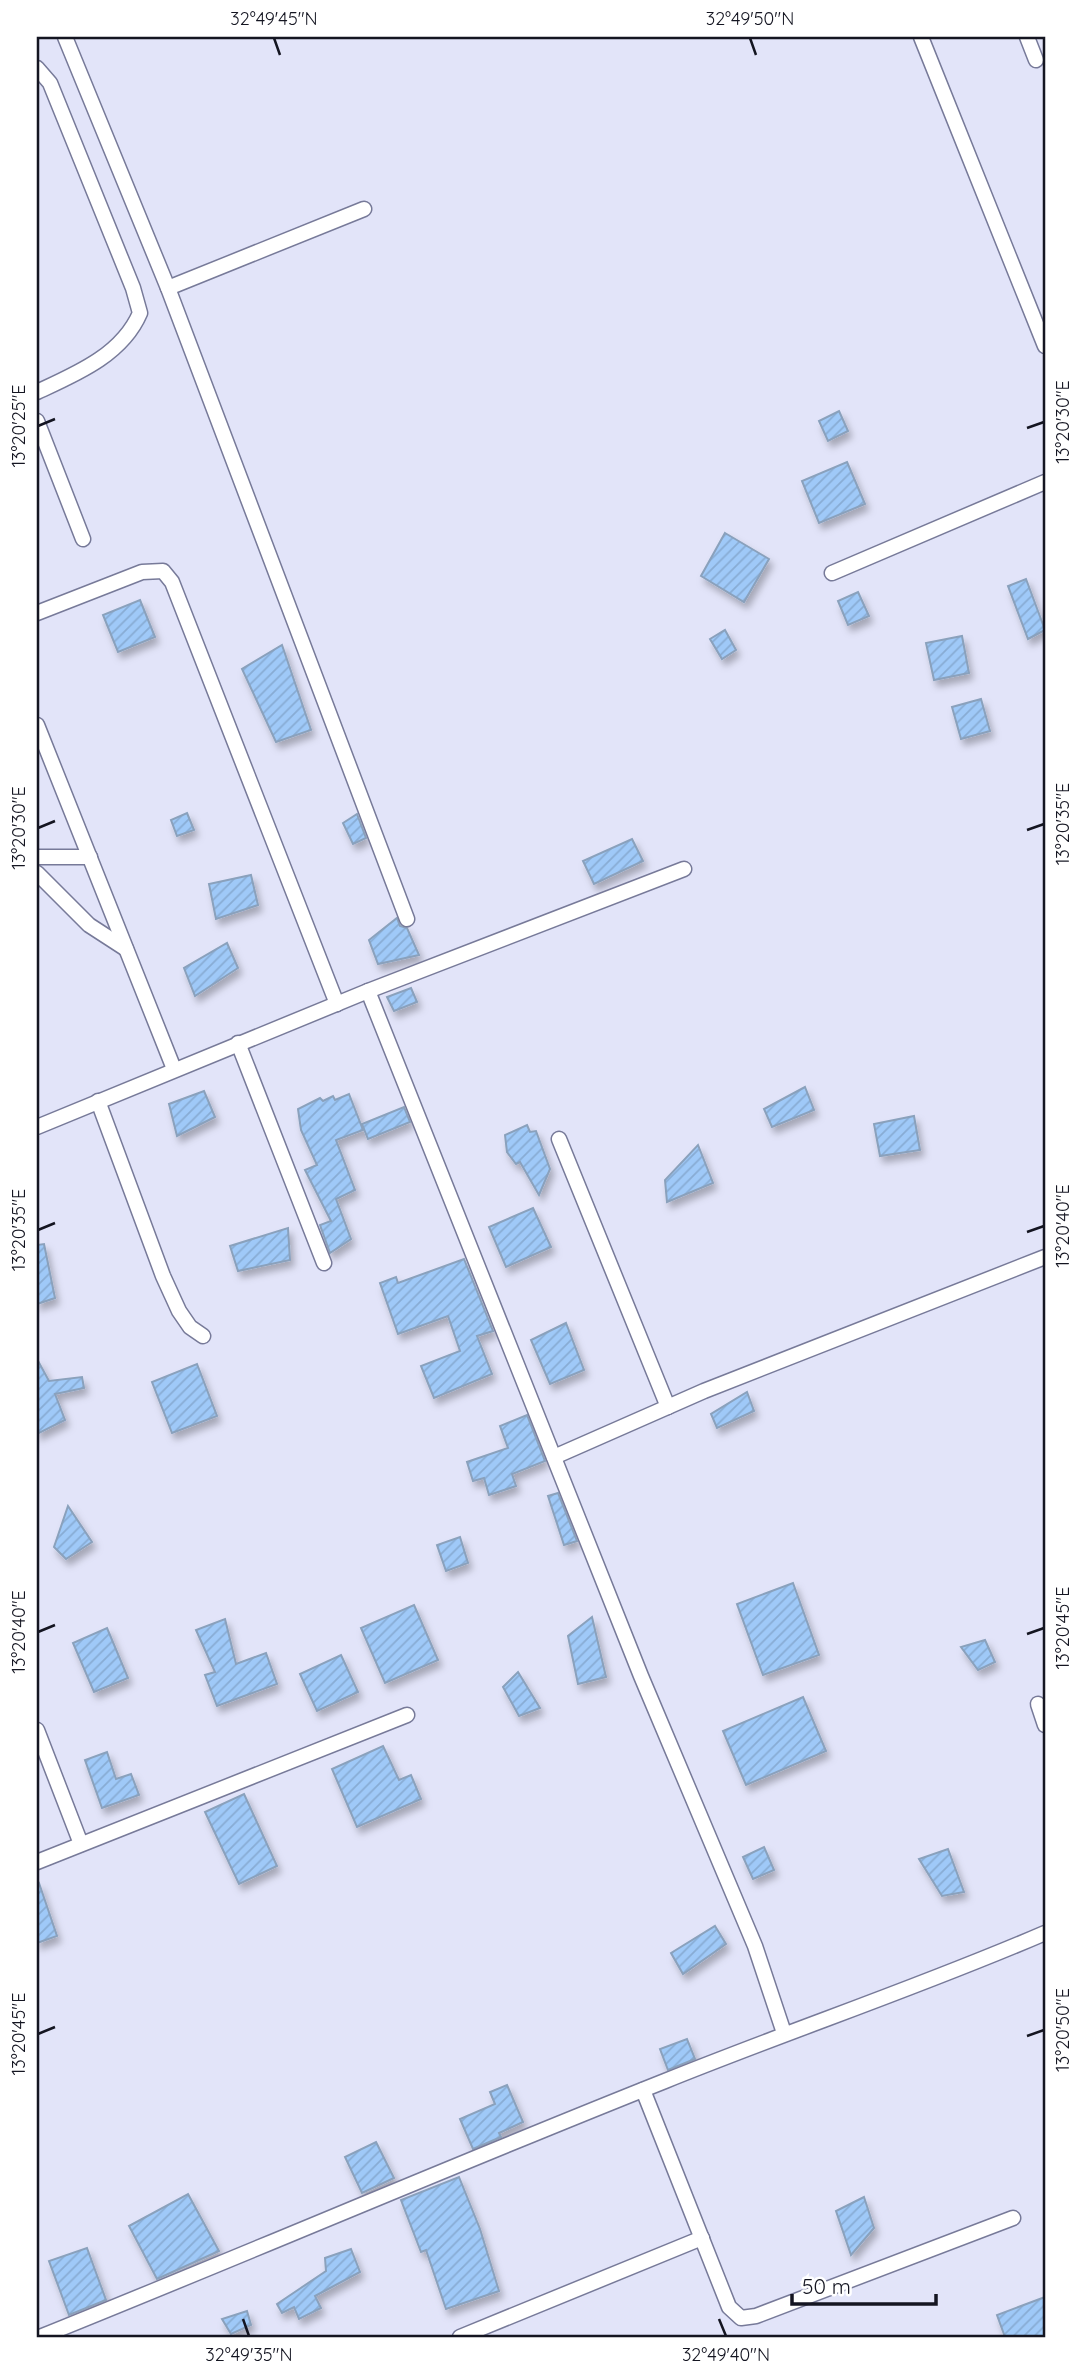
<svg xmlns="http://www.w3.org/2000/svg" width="1082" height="2374" viewBox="0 0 1082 2374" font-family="Quicksand,sans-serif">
<defs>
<pattern id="building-hatch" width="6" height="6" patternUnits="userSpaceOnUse" patternTransform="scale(1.75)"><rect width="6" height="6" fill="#9fc9f8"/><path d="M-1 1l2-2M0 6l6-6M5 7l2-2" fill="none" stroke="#88acd4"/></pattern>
<filter id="shadow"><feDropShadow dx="3.5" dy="6" stdDeviation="3.5" flood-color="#0004"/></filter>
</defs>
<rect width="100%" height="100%" fill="#e2e4f9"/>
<!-- building -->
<g fill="url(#building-hatch)" stroke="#8aa1bc" stroke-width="2" filter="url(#shadow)">
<path d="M839,411L848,431L828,441L819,421Z"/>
<path d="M847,462L865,504L819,523L802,481Z"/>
<path d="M725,533L769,559L744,602L701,576Z"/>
<path d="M1026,579L1045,630L1028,639L1008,586Z"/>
<path d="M858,592L869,616L848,625L838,601Z"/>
<path d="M140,600L155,637L118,652L103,615Z"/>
<path d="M725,630L736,650L722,659L710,639Z"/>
<path d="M962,636L969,673L934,680L926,643Z"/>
<path d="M282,645L311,730L276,742L242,669Z"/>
<path d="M981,699L990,731L961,739L952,707Z"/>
<path d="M187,813L194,830L177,836L171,820Z"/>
<path d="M357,814L366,838L353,844L343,823Z"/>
<path d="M632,839L643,861L594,884L583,861Z"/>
<path d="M251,875L258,905L216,919L209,884Z"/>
<path d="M397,918L400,926L407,928L419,955L378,964L369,940Z"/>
<path d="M227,943L238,968L195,996L184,968Z"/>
<path d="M411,988L417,1002L394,1011L387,997Z"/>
<path d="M805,1087L814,1110L772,1127L764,1109Z"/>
<path d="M204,1091L215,1117L177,1136L169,1104Z"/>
<path d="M349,1094L363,1130L336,1140L355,1190L336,1199L351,1239L330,1253L320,1225L331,1221L305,1170L317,1165L301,1130L298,1109L320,1098L323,1101L333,1096L335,1100Z"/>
<path d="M404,1107L410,1122L368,1139L362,1124Z"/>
<path d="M914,1116L920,1150L880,1156L874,1124Z"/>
<path d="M527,1125L530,1132L536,1131L550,1169L539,1195L520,1162L516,1164L507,1152L505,1135Z"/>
<path d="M698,1145L713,1183L667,1202L665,1180Z"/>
<path d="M533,1208L551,1247L506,1267L489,1227Z"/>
<path d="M288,1228L290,1260L238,1271L230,1246Z"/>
<path d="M44,1244L55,1298L37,1304V1245Z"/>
<path d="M464,1259L493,1331L477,1336L492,1374L434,1398L421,1366L460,1351L448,1316L398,1334L380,1283L396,1277L398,1283Z"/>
<path d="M566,1323L584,1370L550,1384L531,1340Z"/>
<path d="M37,1359L49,1381L82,1377L84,1388L55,1394L65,1420L37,1434Z"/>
<path d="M197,1364L217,1416L172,1433L152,1382Z"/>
<path d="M747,1392L754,1411L717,1428L711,1414Z"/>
<path d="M527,1415L545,1461L512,1474L516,1486L489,1495L484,1478L473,1481L467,1462L508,1448L500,1426Z"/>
<path d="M558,1493L577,1541L564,1545L548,1496Z"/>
<path d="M68,1506L92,1542L66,1559L54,1547Z"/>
<path d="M460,1537L468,1563L446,1571L437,1545Z"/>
<path d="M793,1583L819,1655L763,1675L737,1604Z"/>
<path d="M414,1605L438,1660L385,1683L361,1628Z"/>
<path d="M592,1617L606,1677L578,1684L568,1636Z"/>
<path d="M225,1619L236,1664L266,1653L277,1684L217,1706L205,1675L215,1672L196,1630Z"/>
<path d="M107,1628L128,1678L94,1692L73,1643Z"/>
<path d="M985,1640L995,1662L978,1670L961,1647Z"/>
<path d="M341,1655L358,1692L317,1711L300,1674Z"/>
<path d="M518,1672L540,1708L519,1716L503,1687Z"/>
<path d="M803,1697L826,1751L746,1785L723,1731Z"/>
<path d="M383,1746L399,1780L411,1775L421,1799L357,1827L332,1769Z"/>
<path d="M107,1752L116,1779L131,1774L139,1795L102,1808L85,1760Z"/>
<path d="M244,1794L277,1866L239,1884L205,1812Z"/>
<path d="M764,1847L774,1870L753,1879L743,1857Z"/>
<path d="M948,1849L964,1892L942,1896L919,1859Z"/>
<path d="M39,1883L57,1936L37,1943V1884Z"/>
<path d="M715,1926L726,1944L683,1974L671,1953Z"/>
<path d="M687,2039L695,2059L668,2070L660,2049Z"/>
<path d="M507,2085L523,2122L499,2133L501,2137L473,2149L460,2119L495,2104L490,2092Z"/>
<path d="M376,2142L394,2178L362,2193L345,2157Z"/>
<path d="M459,2177L480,2229L499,2291L446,2309L426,2250L421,2252L401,2200Z"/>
<path d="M188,2194L219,2251L157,2279L129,2226Z"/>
<path d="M864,2197L874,2228L851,2255L836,2211Z"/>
<path d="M87,2248L106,2300L69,2315L49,2261Z"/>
<path d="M351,2249L360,2272L315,2296L321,2308L299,2319L294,2307L282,2313L277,2304L326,2271L325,2258Z"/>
<path d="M1045,2297V2337H1005L997,2315Z"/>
<path d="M247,2311L251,2325L231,2334L222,2319Z"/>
</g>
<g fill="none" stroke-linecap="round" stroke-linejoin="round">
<!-- street casing -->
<g stroke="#777a99" stroke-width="17">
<g id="street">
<path d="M65,37L168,288L407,919"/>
<path d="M921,37L1045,346"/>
<path d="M1027,37L1036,60"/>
<path d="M37,68L50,83L133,288L140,313C122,355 76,374 37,392"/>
<path d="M168,288L364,209"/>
<path d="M37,421L83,539"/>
<path d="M832,573L1045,482"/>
<path d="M37,613L142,572L163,571L172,582L337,1004"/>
<path d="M37,725L174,1069"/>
<path d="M37,857H90"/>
<path d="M37,873L89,925L126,949"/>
<path d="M368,991L641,1676L755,1946L784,2033"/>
<path d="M238,1043L324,1263"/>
<path d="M98,1101L163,1276L179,1311L190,1327L203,1336"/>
<path d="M37,1127L368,991L684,869"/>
<path d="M559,1139L668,1407"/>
<path d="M554,1457L704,1391L1045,1257"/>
<path d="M1038,1704L1045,1725"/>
<path d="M37,1730L81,1844"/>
<path d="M37,1862L407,1715"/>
<path d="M643,2090L729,2307L741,2318L756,2316L1013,2218"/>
<path d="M40,2337C249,2253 456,2164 665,2081C791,2030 920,1987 1045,1933"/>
<path d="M460,2337L702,2238"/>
</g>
</g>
<!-- street -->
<use href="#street" stroke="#fff" stroke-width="14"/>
</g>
<!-- ticks -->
<path fill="none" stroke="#141521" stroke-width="2.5" d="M274,38L280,55M750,38L756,55M38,426L55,419M1027,428L1044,422M38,828L55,821M1027,830L1044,824M38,1230L55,1223M1027,1232L1044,1226M38,1632L55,1625M1027,1634L1044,1628M38,2034L55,2027M1027,2036L1044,2030M243,2319L249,2336M719,2319L726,2336"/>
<!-- border -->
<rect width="1082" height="2374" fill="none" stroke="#ffffff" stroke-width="77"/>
<!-- scale -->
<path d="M792 2294v10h144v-10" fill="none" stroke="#141521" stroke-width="3.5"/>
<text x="802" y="2294" font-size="21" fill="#141521" stroke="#ffffff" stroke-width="5" paint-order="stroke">50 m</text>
<rect x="38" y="38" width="1006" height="2298" fill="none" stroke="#141521" stroke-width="2.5"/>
<g font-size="18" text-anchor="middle" fill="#141521">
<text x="274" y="25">32°49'45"N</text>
<text x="750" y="25">32°49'50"N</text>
<text transform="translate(1063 422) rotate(-90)" y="6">13°20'30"E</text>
<text transform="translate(19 426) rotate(-90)" y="6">13°20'25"E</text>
<text transform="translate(1063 824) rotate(-90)" y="6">13°20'35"E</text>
<text transform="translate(19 828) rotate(-90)" y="6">13°20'30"E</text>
<text transform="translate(1063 1226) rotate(-90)" y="6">13°20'40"E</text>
<text transform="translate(19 1230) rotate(-90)" y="6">13°20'35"E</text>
<text transform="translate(1063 1628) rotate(-90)" y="6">13°20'45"E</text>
<text transform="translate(19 1632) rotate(-90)" y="6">13°20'40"E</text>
<text transform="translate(1063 2030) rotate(-90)" y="6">13°20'50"E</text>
<text transform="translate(19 2034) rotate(-90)" y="6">13°20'45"E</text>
<text x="249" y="2361">32°49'35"N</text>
<text x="726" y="2361">32°49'40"N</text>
</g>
</svg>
